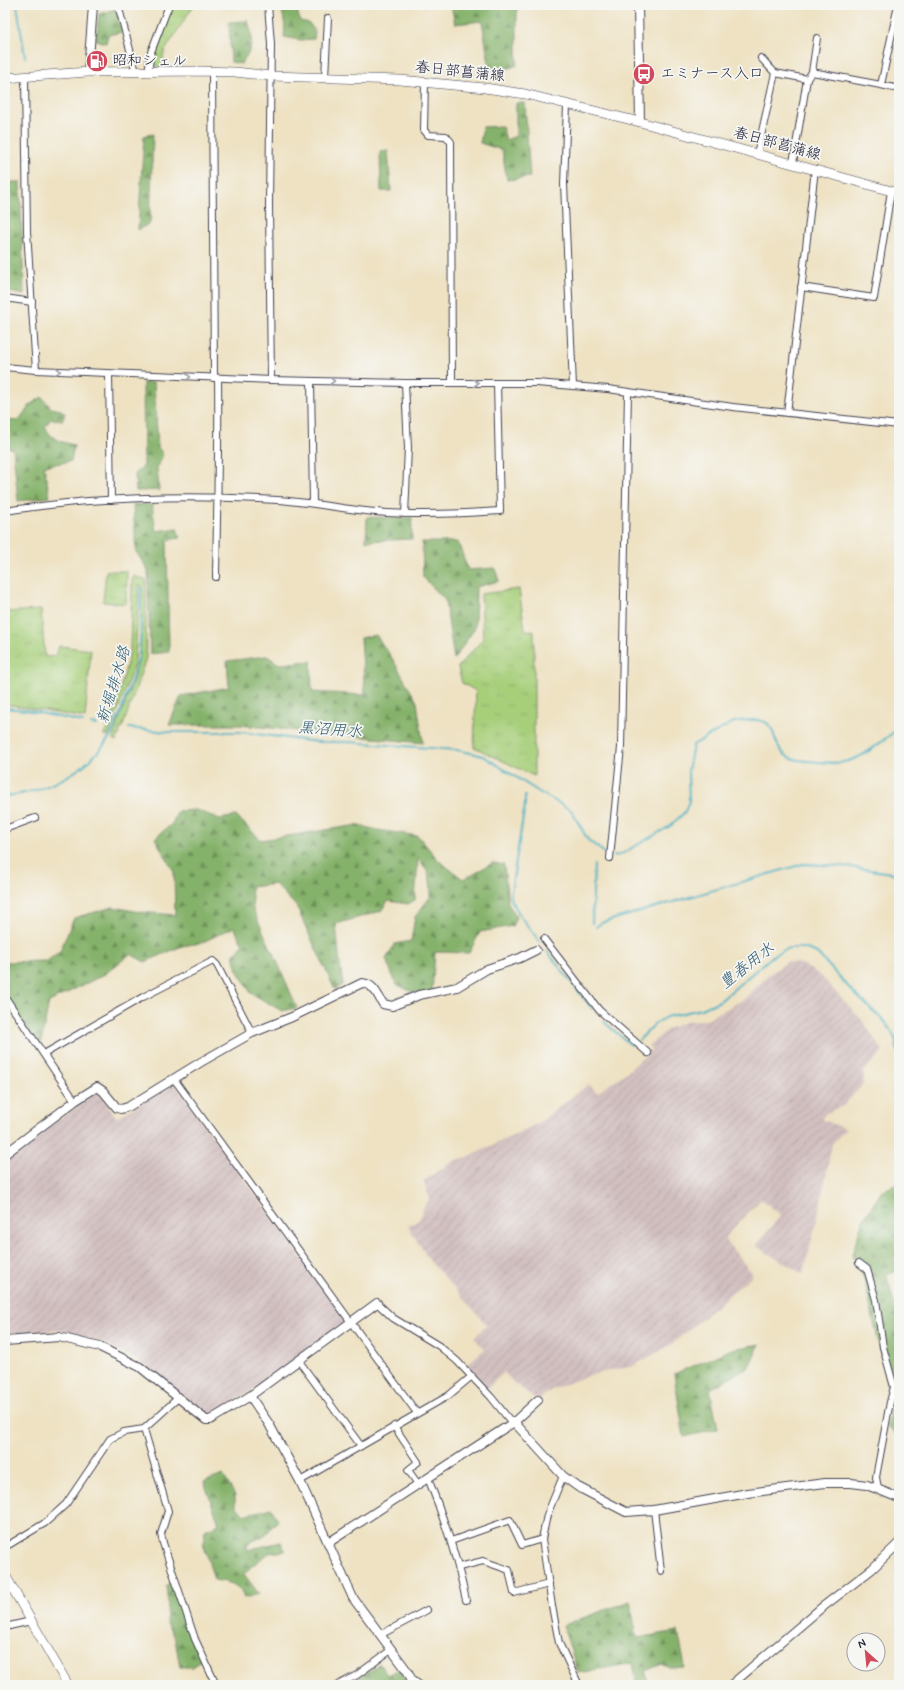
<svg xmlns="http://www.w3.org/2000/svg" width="904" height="1690" viewBox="0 0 904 1690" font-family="Mynerve,'Klee One',sans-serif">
<defs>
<pattern id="industrial-furrows" width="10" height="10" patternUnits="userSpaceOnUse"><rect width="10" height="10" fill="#d1bfbf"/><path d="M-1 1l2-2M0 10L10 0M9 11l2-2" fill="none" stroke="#b3a4a5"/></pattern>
<pattern id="grass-tufts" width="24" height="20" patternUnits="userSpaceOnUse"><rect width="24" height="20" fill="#a7cf7a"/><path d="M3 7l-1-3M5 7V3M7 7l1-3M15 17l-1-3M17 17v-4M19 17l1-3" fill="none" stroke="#8fb16a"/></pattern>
<pattern id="forest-firs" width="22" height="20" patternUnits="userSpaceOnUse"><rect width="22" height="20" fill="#85b26a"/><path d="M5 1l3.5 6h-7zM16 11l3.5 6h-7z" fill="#6c9058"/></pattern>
</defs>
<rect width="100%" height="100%" fill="#f6f6f2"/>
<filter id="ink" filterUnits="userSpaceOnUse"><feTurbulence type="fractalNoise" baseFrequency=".025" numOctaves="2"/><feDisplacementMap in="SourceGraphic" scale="8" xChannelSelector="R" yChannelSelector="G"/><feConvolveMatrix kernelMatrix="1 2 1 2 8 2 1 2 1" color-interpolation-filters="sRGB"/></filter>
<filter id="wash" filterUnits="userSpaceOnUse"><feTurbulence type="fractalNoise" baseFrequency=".012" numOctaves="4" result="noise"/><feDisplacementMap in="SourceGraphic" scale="16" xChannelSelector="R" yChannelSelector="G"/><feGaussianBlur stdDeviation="0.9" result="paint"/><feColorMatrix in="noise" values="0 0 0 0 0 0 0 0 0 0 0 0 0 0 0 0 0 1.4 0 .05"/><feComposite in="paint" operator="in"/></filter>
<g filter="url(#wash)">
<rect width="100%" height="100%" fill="#eee2c3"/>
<!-- industrial -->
<g fill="url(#industrial-furrows)">
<path d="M787,962L802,964L821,976L862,1020L883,1051L863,1072L864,1083L843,1106L826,1113L821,1119L846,1129L832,1144L818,1216L803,1274L756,1246L781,1215L761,1199L724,1238L753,1275L672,1344L633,1366L590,1375L551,1390L538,1400L513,1382L504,1372L487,1389L466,1366L484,1349L474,1337L487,1325L429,1260L408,1226L419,1220L424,1207L430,1199L423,1181L455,1160L463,1159L537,1124L589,1084L597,1093L631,1069L652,1049L648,1046L668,1029L688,1021L705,1020L743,1000L771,973Z"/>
<path d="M172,1085H176L347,1321L256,1387L211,1416L197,1408L138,1361L100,1342L59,1330L5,1335V1158L96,1093L100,1094L116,1117H118Z"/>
</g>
<!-- grass -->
<g fill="url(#grass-tufts)" stroke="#64785a">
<path d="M171,5H194L164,52L162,66H150L154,50Z"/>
<path d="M106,571H127L126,604L103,602Z"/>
<path d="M134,576L146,580V658L122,729H119L120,732L116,741L112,739L133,681L140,654L142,586L139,585L135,662L110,732L107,737L103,735L108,729L107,728L123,679L130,651L132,582Z"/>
<path d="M519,589L525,630L534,631V776L474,747L476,691L462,683L458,667L483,639L481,594Z"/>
<path d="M41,610L45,657L56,656L59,646L91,650L85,718L5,704V612Z"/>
</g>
<!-- forest -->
<g fill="url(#forest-firs)" stroke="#546a52">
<path d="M281,5H298L296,6L300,21L309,23L315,31L314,39L300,40L284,37L285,26Z"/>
<path d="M451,5H517V65L491,75L482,21L455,24Z"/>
<path d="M116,9L122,32L108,35L106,43L96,40L99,14Z"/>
<path d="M248,21C254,39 253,48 241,64L231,62L229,22Z"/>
<path d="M516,103H525L530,177L507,180L502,150L480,143L483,127L502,126L506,140L516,136Z"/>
<path d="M153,134L150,223L138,230L144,136Z"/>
<path d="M388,151L391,191H381L380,152Z"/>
<path d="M5,182H20L24,295L5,291Z"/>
<path d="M143,382L154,383L158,447L163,455L157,468L159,490L136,491L135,473L144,466Z"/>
<path d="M42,397L51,408L61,410L65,413L63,420L51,419L45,426C50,439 61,442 74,445L71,461L44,466L50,497L18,501L13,449L5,446V420L18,421L31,404Z"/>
<path d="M133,504L152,505L156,531L177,528L180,538L167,540L169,652L150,654L148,570L136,552Z"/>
<path d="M367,517L412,518V539L366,541Z"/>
<path d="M422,542H458L468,570L495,568L499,581L476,587L475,628L454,659L445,600L423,577Z"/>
<path d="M376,635L392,658L417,702L423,743L240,725H169L181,696L229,687L227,661L267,656L279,664L311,661L312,692L365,695L361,638Z"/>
<path d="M196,810L220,819L236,816L261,840L358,825L377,830L418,836L439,861L463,879L493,863L504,865L508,903L516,917L512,926L480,932L469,953L435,952L432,992H412L396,984L386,959L395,944L411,941L415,917L431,896C431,880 430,871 418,859L415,900L408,904L388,901L381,911L336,924L340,965L343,984L335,990L296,906L275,884L251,887L253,910L280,968L297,1008L282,1011L251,993L237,970L233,955L243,945L234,927L201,943L182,946L145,962L130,954L105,974L49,1002L40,1048L5,997V962L47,961L60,951L74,918L113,907L140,912L175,915L174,872L155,838L172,824L178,811Z"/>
<path d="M899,1183V1272L886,1273L899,1321V1437L888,1426L891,1398L864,1278L852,1255L862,1222L882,1191Z"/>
<path d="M760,1344L748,1368L710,1389L718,1429L684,1437L674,1374L732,1349Z"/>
<path d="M223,1475L235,1495V1505L244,1515L271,1508L278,1520L265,1535L247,1544V1550L281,1542L285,1551L269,1553L253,1565L244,1574L259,1594L244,1598C238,1582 229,1583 214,1580L203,1543L205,1530L219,1524L204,1482Z"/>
<path d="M172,1582L193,1643L202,1659L192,1667H180L175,1639L166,1622L168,1605L166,1586Z"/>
<path d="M630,1601L637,1638L678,1631L685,1667L669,1668L662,1664L645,1671L649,1685H637L633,1663L578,1673L563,1625Z"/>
<path d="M379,1663L387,1675L400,1669L408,1685H346L373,1669Z"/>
</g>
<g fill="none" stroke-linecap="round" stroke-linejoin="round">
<!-- stream -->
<g stroke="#46b0c4" stroke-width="2">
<path d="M17,5L25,57"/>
<path d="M5,708L26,710L83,722"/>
<path d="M91,724L97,725"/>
<path d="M129,728L168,732H241L318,742H348L457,750L476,754L485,757L539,792L571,810L588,840L606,854"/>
<path d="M5,796C45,793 86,772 109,738C117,725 122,708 127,693C131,681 137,668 139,655C142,633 140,610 141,588"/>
<path d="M525,796V805L510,898L521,917L540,942"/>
<path d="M614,856L620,855L670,826L685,812L689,801L688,771L693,745L732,723C739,720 746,720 753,720C778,719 770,739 783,753C790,760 799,760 808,761C821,762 835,765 848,761C867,756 884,739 899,728"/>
<path d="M592,923L594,865"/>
<path d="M596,927L601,923L803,864L842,866L899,874"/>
<path d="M547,951L592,1009"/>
<path d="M604,1022L631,1045"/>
<path d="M639,1040L655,1024L666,1017L701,1009L720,1001L775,954L790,948H804L817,953L854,993L886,1023L895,1038L899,1057"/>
</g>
</g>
</g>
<g filter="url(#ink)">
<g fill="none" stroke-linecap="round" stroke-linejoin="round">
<!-- street casing -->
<g stroke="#413f4f" stroke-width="8">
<g id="street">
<path d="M118,5L136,72"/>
<path d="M268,5L271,44L269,204L271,380"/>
<path d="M898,5L881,85L899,89"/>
<path d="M212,71L214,378"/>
<path d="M148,72L151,52L169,5"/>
<path d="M812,72L881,85"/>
<path d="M775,73L807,79"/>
<path d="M25,76L27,231L36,370"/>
<path d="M325,77L328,18"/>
<path d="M425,82L424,130L428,135L446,136L451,142L452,383"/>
<path d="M567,105L564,184L573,386"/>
<path d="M757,154L775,73L761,58"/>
<path d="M793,163L807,79L812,72L817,38"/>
<path d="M801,287L874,298L891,191"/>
<path d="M5,298L32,302"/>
<path d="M5,367L36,370L271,380L405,383H537L608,389L733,407L899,425"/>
<path d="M109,374L111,500"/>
<path d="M311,381L313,503"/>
<path d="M405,383L408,448L405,514"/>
<path d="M787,413L815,169"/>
<path d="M5,511C33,507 61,503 89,501C152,496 214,496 277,500C310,502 343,509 376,512C418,516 459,514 500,511L497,383"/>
<path d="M216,577C217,511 219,444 218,378"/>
<path d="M5,829L35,818"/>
<path d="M610,858L621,747L628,392"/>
<path d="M544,939L599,1010L648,1053"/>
<path d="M5,997L75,1101"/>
<path d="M44,1054L143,997L213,961L217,965L252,1033"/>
<path d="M174,1079L417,1413"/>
<path d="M859,1263L867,1269L876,1300L883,1347L894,1387L890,1402L876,1477L878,1489"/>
<path d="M377,1303L393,1318L439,1346L457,1361L491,1397L512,1423"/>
<path d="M299,1361L361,1446"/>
<path d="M394,1426L418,1462L408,1470L418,1484"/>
<path d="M144,1429L168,1511L161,1534L163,1543L195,1639L216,1685"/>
<path d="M563,1476L547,1515L542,1539L552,1606L559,1643L579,1685"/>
<path d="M428,1478C444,1518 457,1558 466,1600"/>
<path d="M300,1481L448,1396L472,1376"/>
<path d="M654,1510L661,1571"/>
<path d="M451,1541L510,1520L522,1545L542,1539"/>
<path d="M5,1547L45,1523L66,1504L110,1439L124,1432L144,1429L178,1398"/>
<path d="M459,1567L483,1561L509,1570L514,1593L549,1584"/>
<path d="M5,1627L31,1621"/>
<path d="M380,1635L427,1610"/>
<path d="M413,1680L420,1685"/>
<path d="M338,1685L357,1675L391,1650"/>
</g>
</g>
<!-- secondary casing -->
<g stroke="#413f4f" stroke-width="10">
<g id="secondary">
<path d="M638,5L640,122"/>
<path d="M88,72L93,5"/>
<path d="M5,1154L75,1101L97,1087L103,1091L117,1108L121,1109L128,1107L201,1062L252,1033L292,1017L362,983C374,984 377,994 383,1004L392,1006L419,995L457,987L487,969L520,958L536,950"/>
<path d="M5,1341L59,1337L100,1347L140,1367L206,1420H210L250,1396L377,1303"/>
<path d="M250,1396L269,1424L300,1481L353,1598L408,1672L414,1685"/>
<path d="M514,1422L563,1476L578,1487L626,1512L654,1510L748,1493L825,1483H851L867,1485L899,1498"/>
<path d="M328,1543L514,1422L538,1400"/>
<path d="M731,1685L820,1609L872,1569L899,1543"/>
</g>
</g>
<!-- primary casing -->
<g stroke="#413f4f" stroke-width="10">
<g id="primary">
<path d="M5,78L88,72L201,71L235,72L271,76L400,80L485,88L525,94L640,122L899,193"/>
<path d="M5,1575L68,1685"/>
</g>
</g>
<!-- street -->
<use href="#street" stroke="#fff" stroke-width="6"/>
<!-- secondary -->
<use href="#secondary" stroke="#fff" stroke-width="8"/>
<!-- primary -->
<use href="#primary" stroke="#fff" stroke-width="9"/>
</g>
<!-- one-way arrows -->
<defs><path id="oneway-chevron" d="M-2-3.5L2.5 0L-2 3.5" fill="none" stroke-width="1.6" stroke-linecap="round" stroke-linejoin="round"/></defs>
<g stroke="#9c9ca7">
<use href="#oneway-chevron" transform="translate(58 371) rotate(3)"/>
<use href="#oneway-chevron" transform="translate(188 377) rotate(2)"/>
<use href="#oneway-chevron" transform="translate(332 381) rotate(1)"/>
<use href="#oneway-chevron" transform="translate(476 383)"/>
</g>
</g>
<!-- icons -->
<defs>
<g id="fuel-disc" transform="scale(1.15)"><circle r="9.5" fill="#d1495b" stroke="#f6f6f2"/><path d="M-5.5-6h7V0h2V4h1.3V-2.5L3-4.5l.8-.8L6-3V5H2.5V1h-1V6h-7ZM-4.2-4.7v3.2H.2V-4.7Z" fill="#fff"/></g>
<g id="bus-disc" transform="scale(1.15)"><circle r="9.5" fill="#d1495b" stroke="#f6f6f2"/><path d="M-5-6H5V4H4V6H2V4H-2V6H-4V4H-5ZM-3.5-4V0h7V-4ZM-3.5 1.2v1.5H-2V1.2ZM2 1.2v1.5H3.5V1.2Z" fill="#fff"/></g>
</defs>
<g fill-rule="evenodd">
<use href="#fuel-disc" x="97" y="61"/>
<use href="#bus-disc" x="644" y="74"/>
</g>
<g text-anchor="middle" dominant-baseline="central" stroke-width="3.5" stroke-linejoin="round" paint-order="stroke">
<!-- poi labels -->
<g font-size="15" fill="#22223b" stroke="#f6f6f2" text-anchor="start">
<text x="112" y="61">昭和シェル</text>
<text x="660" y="74">エミナース入口</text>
</g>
<!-- street labels -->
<g font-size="15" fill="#22223b" stroke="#f6f6f2">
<text transform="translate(460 72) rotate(6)">春日部菖蒲線</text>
<text transform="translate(777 144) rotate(15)">春日部菖蒲線</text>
</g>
<!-- water labels -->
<g font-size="16" font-style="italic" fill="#305b72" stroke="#f6f6f2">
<text transform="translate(114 685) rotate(-73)">新堀排水路</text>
<text transform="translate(330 730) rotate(4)">黒沼用水</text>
<text transform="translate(747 966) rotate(-38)">豊春用水</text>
</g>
</g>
<!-- margin -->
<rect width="904" height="1690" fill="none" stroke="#f6f6f2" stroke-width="20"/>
<!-- north arrow -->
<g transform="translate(866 1652) rotate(333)"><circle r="19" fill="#f6f6f2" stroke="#a1a1a9"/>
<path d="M0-3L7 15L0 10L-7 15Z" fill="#d1495b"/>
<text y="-6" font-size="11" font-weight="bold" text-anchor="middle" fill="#22223b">N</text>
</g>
</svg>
